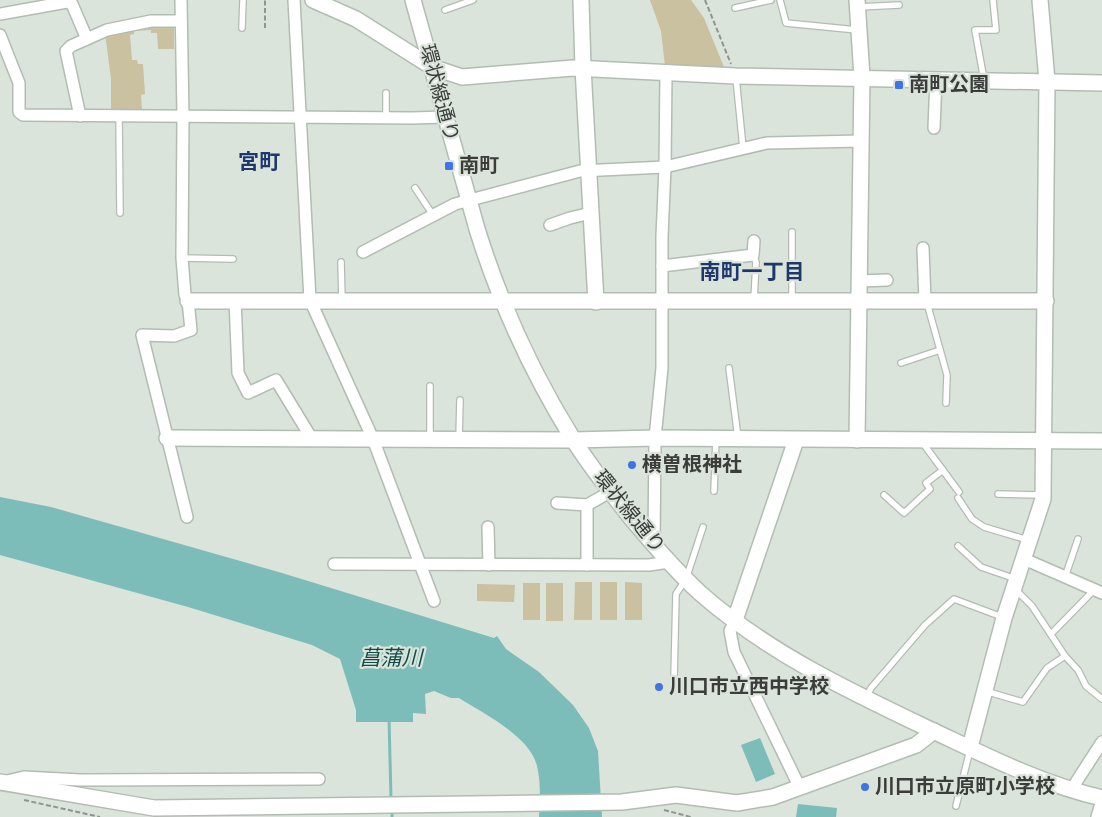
<svg xmlns="http://www.w3.org/2000/svg" width="1102" height="817" viewBox="0 0 1102 817" font-family="'Alegreya Sans','Noto Sans JP',sans-serif">
<rect width="100%" height="100%" fill="#dbe4da"/>
<!-- green -->
<g fill="#c9c19f">
<path d="M650,0H691L704,18L724,67L665,66L661,31Z"/>
<path d="M146,25H174V49H158L157,33H151V30L134,31V34L130,35L132,60H137L138,64H143L145,94L141,95L142,110H111V79L105,33Z"/>
<path d="M575,582H592V620H574Z"/>
<rect x="600" y="582" width="17" height="38"/>
<path d="M625,582L642,583V620H625Z"/>
<rect x="523" y="583" width="17" height="37"/>
<rect x="546" y="583" width="17" height="38"/>
<path d="M477,584L515,585L514,602L477,601Z"/>
</g>
<!-- water -->
<g fill="#7cbcb9">
<path d="M0,497L51,507L282,573L494,638L497,636L506,649L539,672L573,705L589,728L598,751L602,817H539C540,800 541,783 537,766C530,736 484,714 459,698H451L434,691L425,694L426,714L413,713V722H356V710L340,659L312,645L188,607L0,555Z"/>
<path d="M760,738L775,774L756,782L741,745Z"/>
<path d="M798,804L837,808L836,817H796Z"/>
</g>
<g fill="none" stroke-linecap="round" stroke-linejoin="round">
<!-- stream -->
<g stroke="#7cbcb9" stroke-width="3">
<path d="M389,718L391,799"/>
<path d="M392,808V817"/>
</g>
<!-- lane casing -->
<g stroke="#b3bcb3" stroke-width="8">
<g id="lane">
<path d="M780,0L786,23L857,30"/>
<path d="M859,7L899,5"/>
<path d="M735,8L771,0"/>
<path d="M445,10L473,0"/>
<path d="M242,28L243,0"/>
<path d="M736,78L743,148"/>
<path d="M984,80L975,30H996L993,0"/>
<path d="M119,116L120,213"/>
<path d="M386,117V93"/>
<path d="M415,188L433,215"/>
<path d="M753,255L756,262L754,300"/>
<path d="M182,258L233,259"/>
<path d="M341,262L342,300"/>
<path d="M792,300V232"/>
<path d="M927,303L947,375L946,403"/>
<path d="M901,363L940,350"/>
<path d="M729,368L738,438"/>
<path d="M459,438L460,400"/>
<path d="M430,439V386"/>
<path d="M922,442L959,492"/>
<path d="M714,491L716,439"/>
<path d="M998,494L1043,495"/>
<path d="M884,495L904,513L930,489L926,483L943,470"/>
<path d="M958,498L972,519L984,527L1028,540"/>
<path d="M958,546L981,567L1016,579"/>
<path d="M1065,577L1078,539"/>
<path d="M1016,590L1032,606L1065,656L1078,670L1086,686L1102,699"/>
<path d="M1051,634L1094,590"/>
<path d="M674,678L676,594L686,579L703,527"/>
<path d="M985,691L1023,702L1047,668L1065,656"/>
<path d="M866,698L871,688L925,625L954,599L1002,617"/>
<path d="M956,806L970,750"/>
</g>
</g>
<!-- street casing -->
<g stroke="#b3bcb3" stroke-width="14">
<g id="street">
<path d="M181,0L183,117L182,258L185,295L188,301L191,330L174,336L142,335L187,517"/>
<path d="M294,0L310,300L373,439L434,601"/>
<path d="M0,14L67,2L72,4L87,39"/>
<path d="M0,35L19,83V112L23,115L412,118L446,117"/>
<path d="M80,116L66,51L71,46L107,30L151,21H181"/>
<path d="M934,128L936,79"/>
<path d="M550,225L570,218L591,213"/>
<path d="M923,248L925,301"/>
<path d="M363,252L455,204L580,171L665,167L767,143L861,141"/>
<path d="M662,266L753,255L754,241"/>
<path d="M859,281L887,280"/>
<path d="M235,300L238,373L248,393L276,380L312,439"/>
<path d="M557,503L587,505"/>
<path d="M488,527L489,565"/>
<path d="M654,545L655,438L662,368V236L665,167L666,73"/>
<path d="M1024,559L1102,593"/>
<path d="M334,564L649,565L669,562"/>
<path d="M587,565V505L610,492"/>
<path d="M735,620L730,631L734,652L800,788"/>
<path d="M7,781L24,777L80,780L319,779"/>
<path d="M1071,790L1102,742"/>
<path d="M1097,817L1102,800"/>
</g>
</g>
<!-- secondary casing -->
<g stroke="#b3bcb3" stroke-width="18">
<g id="secondary">
<path d="M313,0L356,19L432,67L462,77L573,68L736,76L1102,83"/>
<path d="M413,0L477,229C500,303 532,373 573,439C590,467 611,492 631,518C653,544 675,570 700,593C767,652 849,691 929,729C985,755 1041,784 1102,798"/>
<path d="M581,0L583,68L596,302"/>
<path d="M188,301H1046"/>
<path d="M167,438L573,440L655,438L1102,441"/>
<path d="M857,440L862,77L857,0"/>
<path d="M735,620L796,440"/>
<path d="M970,747L1004,618L1043,499L1047,81L1040,0"/>
<path d="M0,782L154,808L622,802L676,795L737,803L773,797L916,745L934,731"/>
</g>
</g>
<!-- path -->
<g stroke="#8f958e" stroke-width="2" stroke-dasharray="5 2.5" stroke-linecap="butt">
<path d="M705,0L731,64"/>
<path d="M265,28V0"/>
<path d="M24,800L100,817"/>
<path d="M664,810L691,817"/>
</g>
<!-- lane -->
<use href="#lane" stroke="#fff" stroke-width="5.5"/>
<!-- street -->
<use href="#street" stroke="#fff" stroke-width="11"/>
<!-- secondary -->
<use href="#secondary" stroke="#fff" stroke-width="15"/>
</g>
<!-- markers -->
<g fill="#3f74e5" stroke="#dbe4da" stroke-width="2">
<rect x="894" y="80" width="10" height="10" rx="2.5"/>
<rect x="444" y="161" width="10" height="10" rx="2.5"/>
<circle cx="632" cy="465" r="5"/>
<circle cx="659" cy="687" r="5"/>
<circle cx="865" cy="787" r="5"/>
</g>
<g text-anchor="middle" dominant-baseline="central" stroke-width="4.5" stroke-linejoin="round" paint-order="stroke">
<!-- poi labels -->
<g font-size="20" font-weight="bold" fill="#3a3d39" stroke="#dbe4da" text-anchor="start">
<text x="909" y="85">南町公園</text>
<text x="459" y="166">南町</text>
<text x="642" y="465">横曽根神社</text>
<text x="669" y="687">川口市立西中学校</text>
<text x="875" y="787">川口市立原町小学校</text>
</g>
<!-- street labels -->
<g font-size="20" fill="#3a3d39" stroke="#dbe4da">
<text transform="translate(439 93) rotate(75)">環状線通り</text>
<text transform="translate(629 512) rotate(51)">環状線通り</text>
</g>
<!-- neighbourhood labels -->
<g font-size="21" font-weight="bold" fill="#1e386e" stroke="#dbe4da">
<text x="259" y="162">宮町</text>
<text x="752" y="272">南町一丁目</text>
</g>
<!-- water labels -->
<g font-size="21" font-style="italic" fill="#124c4a" stroke="#dbe4da">
<text x="391" y="658">菖蒲川</text>
</g>
</g>
</svg>
